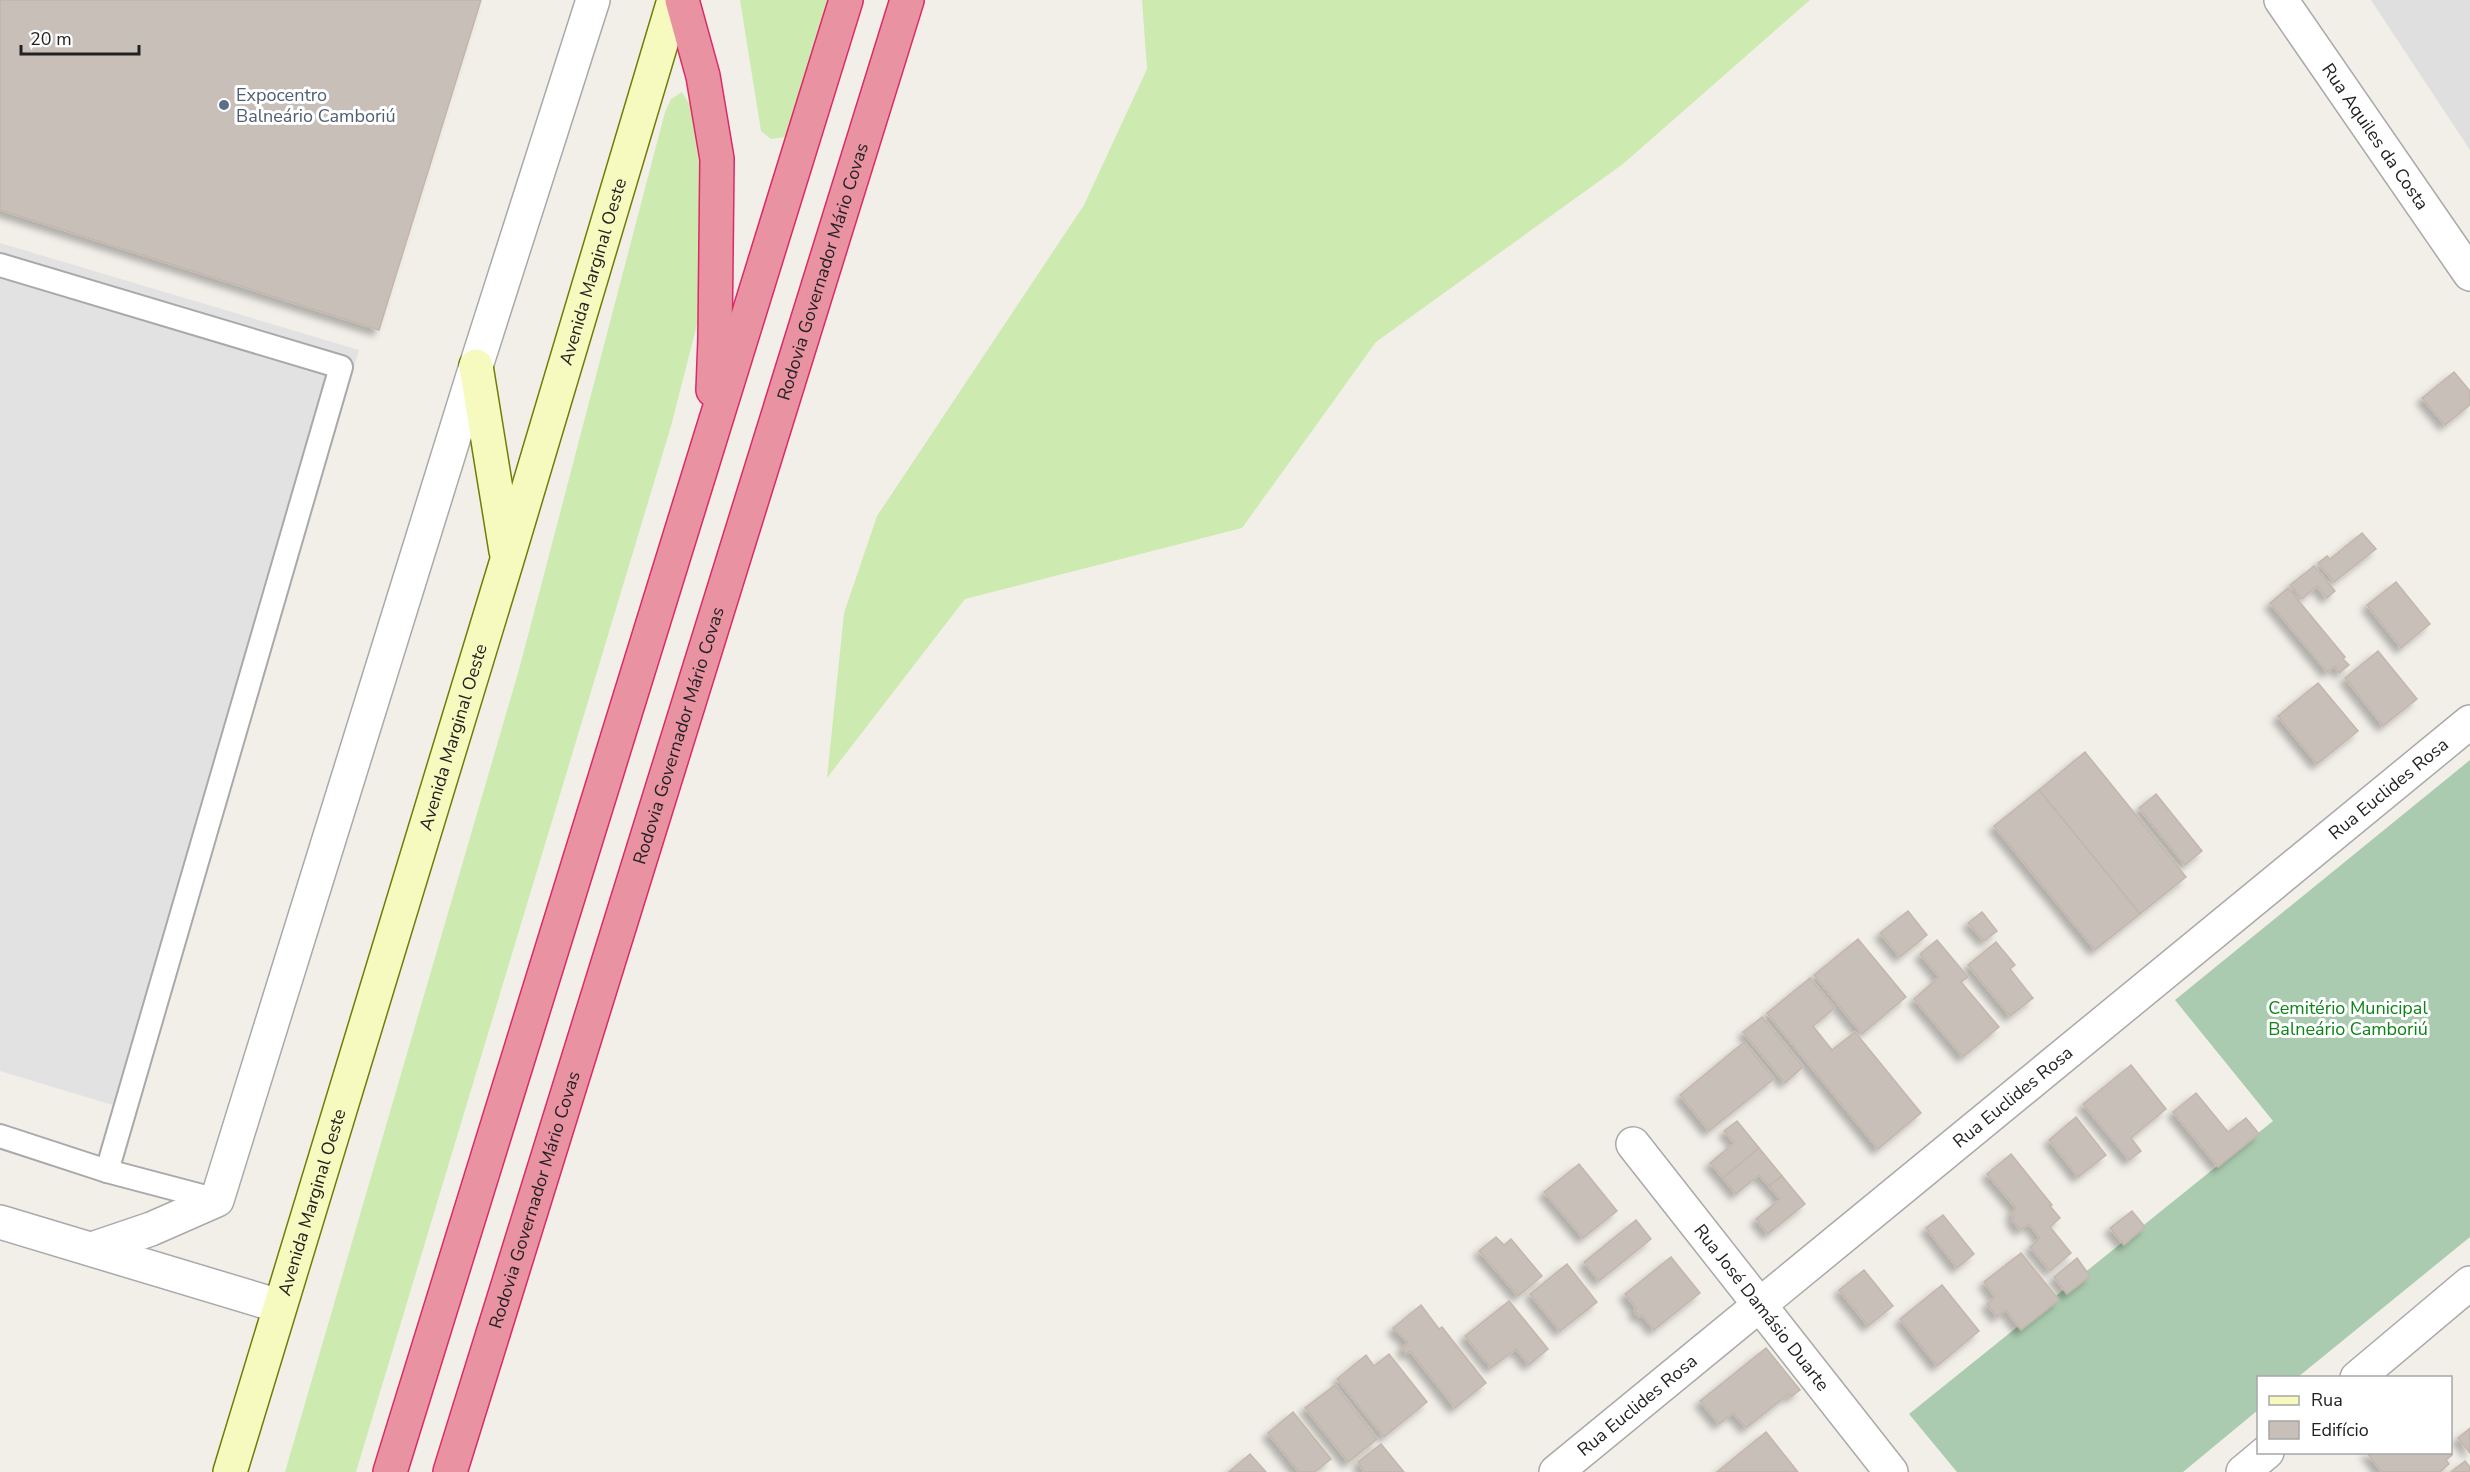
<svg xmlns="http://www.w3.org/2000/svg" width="2470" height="1472" viewBox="0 0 2470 1472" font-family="'Nunito Sans',sans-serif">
<defs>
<filter id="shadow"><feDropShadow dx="-5.5" dy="5.5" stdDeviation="3" flood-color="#0004"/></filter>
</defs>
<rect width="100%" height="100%" fill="#f2efe9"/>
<!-- residential -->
<path fill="#e0dfdf" d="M2371,0H2470V150Z"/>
<!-- grass -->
<g fill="#cdebb0">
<path d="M740,0H828L794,123L785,137L771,139L761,131Z"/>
<path d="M1142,0H1810L1623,164L1376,342L1242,528L965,599L827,778L844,613L877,516L1084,205L1147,69Z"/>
<path d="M682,92L690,105L700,167L698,321L671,426L356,1472H285L520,666L665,112L671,99Z"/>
</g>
<!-- cemetery -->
<path fill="#aacbaf" d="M2470,760V1237L2298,1377L2258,1378V1410L2183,1472H1957L1909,1414L2273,1121L2175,1000Z"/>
<!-- parking -->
<path fill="#e2e2e2" d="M0,243L359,350L136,1112L0,1071Z"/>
<!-- building -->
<g fill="#c7bfb8" stroke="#c4b6ab" stroke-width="1.5" filter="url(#shadow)">
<path d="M0,0H481L379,330L0,210Z"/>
<path d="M2454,372L2470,391V405L2445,425L2422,398Z"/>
<path d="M2362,533L2376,549L2334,582L2318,563L2327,556L2330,559Z"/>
<path d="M2314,566L2335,591L2327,598L2317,586L2302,599L2290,585Z"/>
<path d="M2396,582L2430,624L2401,648L2367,605Z"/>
<path d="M2288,588L2345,657L2343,659L2349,665L2339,673L2335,666L2327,672L2270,603Z"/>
<path d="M2378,651L2417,699L2383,726L2345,678Z"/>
<path d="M2318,683L2358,731L2317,764L2278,716Z"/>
<path d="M2085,752L2186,877L2140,914L2039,790Z"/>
<path d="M2039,790L2140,914L2095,950L1994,826Z"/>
<path d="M2156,794L2202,851L2185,865L2139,808Z"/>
<path d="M1908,911L1927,935L1900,957L1880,933Z"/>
<path d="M1982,912L1997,931L1984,941L1968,923Z"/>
<path d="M1858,939L1906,997L1862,1034L1814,975Z"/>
<path d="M1937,940L1968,977L1961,982L1999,1027L1963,1057L1914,999L1939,977L1920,954Z"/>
<path d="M1996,942L2015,965L2010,969L2033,998L2010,1016L1968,965Z"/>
<path d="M1810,978L1835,1008L1813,1026L1832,1050L1855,1032L1921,1113L1878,1149L1767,1013Z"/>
<path d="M1762,1017L1803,1067L1785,1083L1743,1032Z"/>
<path d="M1744,1042L1774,1079L1709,1131L1680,1095Z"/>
<path d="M2131,1065L2166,1109L2131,1138L2141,1151L2129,1160L2083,1104Z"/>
<path d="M2196,1093L2228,1132L2246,1118L2259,1134L2218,1167L2173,1112Z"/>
<path d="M2076,1117L2106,1155L2078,1177L2049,1140Z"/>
<path d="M1737,1121L1759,1148L1723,1178L1710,1163L1734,1143L1724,1131Z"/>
<path d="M1759,1148L1782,1176L1769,1186L1759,1175L1736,1194L1723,1178Z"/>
<path d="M2011,1154L2052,1205L2050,1206L2060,1218L2050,1227L2071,1253L2050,1271L2030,1247L2040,1238L2029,1224L2020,1230L2012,1220L2014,1218L2011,1213L2016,1208L1987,1174Z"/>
<path d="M1579,1164L1617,1211L1583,1238L1544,1192Z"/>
<path d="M1782,1176L1805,1204L1768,1234L1756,1219L1780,1199L1769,1186Z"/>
<path d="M2132,1211L2145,1227L2124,1245L2110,1228Z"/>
<path d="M1943,1215L1974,1254L1957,1268L1926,1228Z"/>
<path d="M1636,1220L1651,1239L1599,1281L1584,1262Z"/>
<path d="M1496,1237L1504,1245L1511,1239L1542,1276L1518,1296L1479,1251Z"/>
<path d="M2021,1253L2059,1300L2021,1330L2006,1310L1997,1317L1987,1304L1995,1297L1984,1282Z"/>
<path d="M1671,1257L1700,1293L1654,1330L1642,1315L1639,1317L1634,1311L1636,1308L1625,1294Z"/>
<path d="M2077,1258L2090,1276L2067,1294L2054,1277Z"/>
<path d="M1567,1264L1597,1302L1560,1331L1530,1294Z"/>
<path d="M1864,1270L1893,1306L1868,1326L1839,1290Z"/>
<path d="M1942,1285L1979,1331L1937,1366L1900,1319Z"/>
<path d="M1509,1301L1548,1349L1529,1365L1516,1349L1491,1368L1465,1336Z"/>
<path d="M1421,1305L1439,1329L1442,1327L1486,1383L1455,1408L1410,1351L1406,1354L1402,1348L1408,1343L1393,1328Z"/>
<path d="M1766,1348L1800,1390L1791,1397L1789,1394L1746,1428L1733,1413L1719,1424L1700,1401Z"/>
<path d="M1389,1354L1427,1402L1384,1437L1337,1379L1366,1355L1374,1366Z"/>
<path d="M1335,1385L1377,1439L1348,1462L1305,1408Z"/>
<path d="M1293,1412L1331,1459L1315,1472H1299L1268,1433Z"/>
<path d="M2470,1428V1453L2458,1438Z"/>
<path d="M1766,1432L1798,1472H1717Z"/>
<path d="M1381,1444L1404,1472H1364L1358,1462Z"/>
<path d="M2366,1452H2450L2452,1455L2446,1460L2449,1464L2440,1472H2382Z"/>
<path d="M1250,1454L1266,1472H1229Z"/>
<path d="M2465,1461L2470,1467V1472H2451Z"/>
</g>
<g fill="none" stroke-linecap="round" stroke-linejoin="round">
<!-- service casing -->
<g stroke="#a9a9a9" stroke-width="26">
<g id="service">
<path d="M0,265L341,367L107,1171"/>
<path d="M0,1136L107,1171L217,1200"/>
</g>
</g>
<!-- minor casing -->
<g stroke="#a9a9a9" stroke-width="36">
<g id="minor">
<path id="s1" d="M2281,0L2470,274"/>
<path id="s2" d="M1633,1144L1891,1472"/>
<path d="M0,1222L279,1306"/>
<path d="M92,1249L151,1229L217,1200L476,366L593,0"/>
<path id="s3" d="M1556,1472L2470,722"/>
</g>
</g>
<!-- tertiary casing -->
<g stroke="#a9a9a9" stroke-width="36">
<g id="tertiary">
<path d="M2357,1378L2470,1283"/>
<path d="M2243,1472L2267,1452"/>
</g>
</g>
<!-- secondary casing -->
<g stroke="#707d05" stroke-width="36">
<g id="secondary">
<path d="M476,366L506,551"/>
<path id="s4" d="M230,1472L507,560L674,0"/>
</g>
</g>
<!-- motorway casing -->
<g stroke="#dc2a67" stroke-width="36">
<g id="motorway">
<path d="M682,0L703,76L717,159L715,339L713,390"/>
<path d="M390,1472L846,0"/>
<path id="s5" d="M450,1472L907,0"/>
</g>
</g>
<!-- service -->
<use href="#service" stroke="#fff" stroke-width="22"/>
<!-- minor -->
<use href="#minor" stroke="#fff" stroke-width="33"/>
<!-- tertiary -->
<use href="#tertiary" stroke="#fff" stroke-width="33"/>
<!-- secondary -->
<use href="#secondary" stroke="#f7fabf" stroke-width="33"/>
<!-- motorway -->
<use href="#motorway" stroke="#e892a2" stroke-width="33"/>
</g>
<!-- markers -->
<circle fill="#5c6f8a" stroke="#fff" stroke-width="2" cx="224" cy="105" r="6"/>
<g text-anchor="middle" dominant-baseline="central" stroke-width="6" stroke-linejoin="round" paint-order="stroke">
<!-- service labels -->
<g font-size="18" fill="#4e5e75" stroke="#fff" text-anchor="start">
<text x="236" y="95">Expocentro<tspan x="236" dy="21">Balneário Camboriú</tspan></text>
</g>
<!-- street labels -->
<g font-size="18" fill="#222" stroke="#fff">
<text stroke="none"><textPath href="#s1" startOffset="166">Rua Aquiles da Costa</textPath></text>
<text stroke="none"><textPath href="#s4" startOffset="1254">Avenida Marginal Oeste</textPath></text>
<text stroke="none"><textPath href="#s5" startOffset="1257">Rodovia Governador Mário Covas</textPath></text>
<text stroke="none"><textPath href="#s5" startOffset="771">Rodovia Governador Mário Covas</textPath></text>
<text stroke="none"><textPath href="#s4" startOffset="768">Avenida Marginal Oeste</textPath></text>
<text stroke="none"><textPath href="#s3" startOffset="1077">Rua Euclides Rosa</textPath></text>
<text stroke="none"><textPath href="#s3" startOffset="591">Rua Euclides Rosa</textPath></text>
<text stroke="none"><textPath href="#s5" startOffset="285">Rodovia Governador Mário Covas</textPath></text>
<text stroke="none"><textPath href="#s4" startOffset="282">Avenida Marginal Oeste</textPath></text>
<text stroke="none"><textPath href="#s2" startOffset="208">Rua José Damásio Duarte</textPath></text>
<text stroke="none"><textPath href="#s3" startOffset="105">Rua Euclides Rosa</textPath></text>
</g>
<!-- park labels -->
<g font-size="18" fill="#0c8416" stroke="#fff">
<text x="2348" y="1008">Cemitério Municipal<tspan x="2348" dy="21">Balneário Camboriú</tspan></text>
</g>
</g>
<!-- legend -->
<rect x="2257" y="1376" width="195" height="78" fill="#ffffff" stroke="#a7a7a7" stroke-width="1.5"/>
<rect x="2269" y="1396" width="30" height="9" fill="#f7fabf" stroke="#a7a7a7" stroke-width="1.5"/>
<text x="2311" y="1406" font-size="18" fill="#222222">Rua</text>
<rect x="2269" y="1421" width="30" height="18" fill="#c7bfb8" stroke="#a7a7a7" stroke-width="1.5"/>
<text x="2311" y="1436" font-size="18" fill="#222222">Edifício</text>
<!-- scale -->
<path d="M21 45v9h118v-9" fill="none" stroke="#222222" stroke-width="3"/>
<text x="30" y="45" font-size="18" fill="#222222" stroke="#ffffff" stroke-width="4.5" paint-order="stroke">20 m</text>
</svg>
